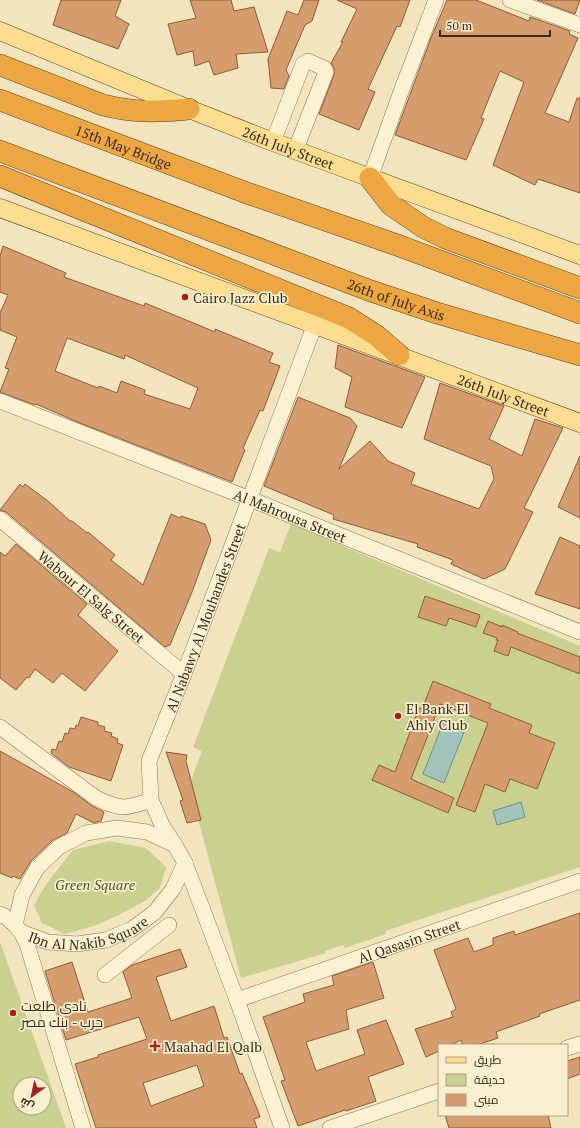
<svg xmlns="http://www.w3.org/2000/svg" width="580" height="1128" viewBox="0 0 580 1128" font-family="'PT Serif',Cairo,serif">
<rect width="100%" height="100%" fill="#f2e4bd"/>
<!-- green -->
<g fill="#c8d190" fill-rule="evenodd">
<path d="M291,524L580,646V867L385,931L386,934L345,948L343,945L325,951L326,953L241,978L189,786L202,751L193,747L269,548L280,552Z"/>
<path d="M109,841L146,848L166,867L160,888L145,901L119,915L94,926L65,934L42,923L34,905L47,883L73,850Z"/>
<path d="M0,942L66,1128H0ZM20,1084H44V1108H20Z"/>
</g>
<!-- water -->
<g fill="#a1c3ba" stroke="#679289">
<path d="M443,723L464,732L444,783L423,774Z"/>
<path d="M521,802L525,817L497,825L493,811Z"/>
</g>
<!-- building -->
<g fill="#d59c6e" stroke="#8e5c37" fill-rule="evenodd">
<path d="M61,0H121L115,16L129,24L118,49L53,25Z"/>
<path d="M190,0H231L234,11L254,7L268,52L236,54L238,68L214,75L209,61L195,66L193,51L177,55L168,24L196,18Z"/>
<path d="M304,0H319L312,21L305,25L286,70L289,76L284,89L271,88L268,59L287,11L298,15Z"/>
<path d="M337,0H410L400,27L397,26L368,89L375,92L359,130L319,114L334,75V68L331,63L343,42H341L357,9Z"/>
<path d="M447,0H476L529,21L530,17L570,31L569,34L578,38L545,113L569,122L577,98H580V193L538,179L535,185L493,165L524,82L500,71L481,118L484,119L466,160L395,135L431,38Z"/>
<path d="M537,0H580L575,14Z"/>
<path d="M3,246L66,273L64,277L144,306L145,303L215,332V329L273,353L269,362L280,366L263,411L260,410L243,448L245,450L232,482L80,423L36,404L35,405L0,392L9,369L5,368L17,337L0,330V313L8,295L0,292V256ZM67,338L124,359L125,355L198,388L190,409L144,394L145,390L121,381L117,393L99,386L98,388L55,371Z"/>
<path d="M338,345L425,377L402,428L345,407L352,377L335,368Z"/>
<path d="M440,383L504,406L489,439L522,456L535,419L563,428L524,508L533,512L505,569L484,579L451,564L453,560L417,547L418,544L333,519L334,515L264,486L298,397L350,418L357,426L339,469L370,441L388,461L415,473L411,484L479,509L494,479L491,466L424,439Z"/>
<path d="M580,456V518L558,507Z"/>
<path d="M20,484L23,487L25,484L48,501L70,521H72L87,533L88,532L115,555L111,560L143,585L171,514L180,518L181,516L205,524L211,540L192,592L170,645L165,647L6,512L0,510Z"/>
<path d="M560,537L580,546V609L535,594Z"/>
<path d="M16,544L87,604L78,615L118,651L85,691L62,673L53,683L35,669L29,678L27,677L16,690L0,678V552L5,556Z"/>
<path d="M425,596L480,615L476,627L449,618L446,626L418,617Z"/>
<path d="M488,621L502,627V625L518,632L517,633L580,657V674L511,647L508,656L494,651L498,640H496L497,638L483,633Z"/>
<path d="M433,681L491,704L489,708L532,725L529,733L555,743L537,789L510,779L505,792L485,784L475,812L456,805L488,723L440,704L411,779L454,798L448,813L372,780L379,765L395,772L419,708L422,709Z"/>
<path d="M81,717L98,722V725L105,727L104,731L112,733L111,736L118,739L117,743L123,745L111,781L69,767L51,753L52,749L56,750L59,741L62,742L65,733L68,734L70,728L75,729L76,725L78,726Z"/>
<path d="M0,751L75,793L92,806L104,812L101,821L94,823L76,814L67,833L53,840L31,861L20,879L13,876L12,878L0,873Z"/>
<path d="M166,752L187,755L186,761L201,820L187,823L180,801L183,800Z"/>
<path d="M580,913V1000L539,1014L540,1016L496,1032L498,1038L477,1045H463L461,1040L451,1045H439V1051L426,1057L415,1029L453,1017L451,1012L456,1009L434,950L468,938L474,952L493,945V938L514,931L515,935Z"/>
<path d="M180,949L187,967L156,977L171,1021L214,1006L224,1038L227,1037L240,1074L242,1073L258,1111L260,1117L254,1119L257,1128H96L75,1064L98,1057V1055L147,1039L139,1017L66,1040L45,971L72,962L88,1012L132,998L123,972L132,965ZM197,1065L204,1086L151,1106L143,1083Z"/>
<path d="M373,962L384,998L346,1010L349,1029L306,1042L316,1071L365,1054L357,1030L386,1020L404,1064L368,1077L376,1101L346,1111L345,1110L298,1126L281,1081L285,1080L263,1017L305,1002L303,994L334,985L332,976Z"/>
<path d="M580,1057V1074L567,1079V1061Z"/>
<path d="M445,1115H548L551,1128H449Z"/>
</g>
<g fill="none" stroke-linecap="round" stroke-linejoin="round">
<!-- minor casing -->
<g stroke="#8c7454" stroke-width="16">
<g id="minor">
<path d="M510,0L580,25"/>
<path d="M273,142L303,64L308,61L324,68L326,72L295,151"/>
<path d="M370,178L402,89L436,0"/>
<path id="s1" d="M0,401L250,499L580,632"/>
<path id="s2" d="M0,519L184,674"/>
<path d="M0,727L96,798C120,810 126,809 151,800"/>
<path id="s3" d="M175,845L147,832L117,828L86,833L59,847L37,868L22,895L15,925L21,932L48,942L77,944L106,940L132,929L155,912L173,889L185,863L175,845L162,825L151,800L149,761L184,674L315,324"/>
<path d="M185,863L237,1000L282,1128"/>
<path d="M0,914L6,917L15,925"/>
<path d="M21,932L27,944L83,1128"/>
<path d="M105,975L169,925"/>
<path id="s4" d="M237,1000L580,881"/>
<path d="M567,1048L580,1044"/>
<path d="M330,1128L439,1091"/>
</g>
</g>
<!-- major casing -->
<g stroke="#594129" stroke-width="19">
<g id="major">
<path id="s5" d="M0,31L189,109L273,142L580,255"/>
<path id="s6" d="M0,208L580,423"/>
</g>
</g>
<!-- highway casing -->
<g stroke="#594129" stroke-width="22">
<g id="highway">
<path d="M0,65L103,105C135,113 157,112 189,109"/>
<path id="s7" d="M0,100L247,193L397,245L580,313"/>
<path id="s8" d="M0,151L371,291L437,313L580,355"/>
<path d="M0,176L349,318L377,336L399,355"/>
<path d="M370,178L391,205L423,227L445,238L580,288"/>
</g>
</g>
<!-- minor -->
<use href="#minor" stroke="#fcf1d1" stroke-width="15"/>
<!-- major -->
<use href="#major" stroke="#fbdd8f" stroke-width="18"/>
<!-- highway -->
<use href="#highway" stroke="#eca743" stroke-width="21"/>
</g>
<!-- markers -->
<g fill="#a2211d" stroke="#f9eecd" stroke-width="1.5">
<circle cx="185" cy="297" r="4"/>
<circle cx="398" cy="716" r="4"/>
<circle cx="13" cy="1013" r="4"/>
<path d="M153 1040h4v4h4v4h-4v4h-4v-4h-4v-4h4z"/>
</g>
<g text-anchor="middle" dominant-baseline="central" stroke-width="3.5" stroke-linejoin="round" paint-order="stroke">
<!-- street labels -->
<g font-size="14" fill="#3a2b1a" stroke="#f9eecd">
<text stroke="none"><textPath href="#s7" startOffset="132">15th May Bridge</textPath></text>
<text stroke="none"><textPath href="#s5" startOffset="311">26th July Street</textPath></text>
<text stroke="none"><textPath href="#s8" startOffset="423">26th of July Axis</textPath></text>
<text stroke="none"><textPath href="#s6" startOffset="537">26th July Street</textPath></text>
<text stroke="none"><textPath href="#s1" startOffset="312">Al Mahrousa Street</textPath></text>
<text stroke="none"><textPath href="#s2" startOffset="120">Wabour El Salg Street</textPath></text>
<text stroke="none"><textPath href="#s3" startOffset="691">Al Nabawy Al Mouhandes Street</textPath></text>
<text stroke="none"><textPath href="#s3" startOffset="295">Ibn Al Nakib Square</textPath></text>
<text stroke="none"><textPath href="#s4" startOffset="182">Al Qasasin Street</textPath></text>
</g>
<!-- poi labels -->
<g font-size="14" fill="#3a2b1a" stroke="#f9eecd" text-anchor="start">
<text x="193" y="297">Cairo Jazz Club</text>
<text x="406" y="708">El Bank El<tspan x="406" dy="16">Ahly Club</tspan></text>
<text x="21" y="1005">نادى طلعت<tspan x="21" dy="16">حرب - بنك مصر</tspan></text>
<text x="164" y="1046">Maahad El Qalb</text>
</g>
<!-- park labels -->
<g font-size="14" font-style="italic" fill="#48581f" stroke="#f9eecd">
<text x="95" y="884">Green Square</text>
</g>
</g>
<!-- legend -->
<rect x="438" y="1044" width="130" height="72" fill="#f9eecd" stroke="#ada085"/>
<rect x="446" y="1057" width="20" height="6" fill="#fbdd8f" stroke="#ada085"/>
<text x="474" y="1064" font-size="12" fill="#3a2b1a">طريق</text>
<rect x="446" y="1074" width="20" height="12" fill="#c8d190" stroke="#ada085"/>
<text x="474" y="1084" font-size="12" fill="#3a2b1a">حديقة</text>
<rect x="446" y="1094" width="20" height="12" fill="#d59c6e" stroke="#ada085"/>
<text x="474" y="1104" font-size="12" fill="#3a2b1a">مبنى</text>
<!-- north arrow -->
<g transform="translate(32 1096) rotate(213)"><circle r="19" fill="#f9eecd" stroke="#ada085"/>
<path d="M0-3L7 15L0 10L-7 15Z" fill="#a2211d"/>
<text y="-6" font-size="11" font-weight="bold" text-anchor="middle" fill="#3a2b1a">ش</text>
</g>
<!-- scale -->
<path d="M440 30v6h110v-6" fill="none" stroke="#3a2b1a" stroke-width="2"/>
<text x="446" y="30" font-size="12" fill="#3a2b1a" stroke="#f9eecd" stroke-width="3" paint-order="stroke">50 m</text>
</svg>
